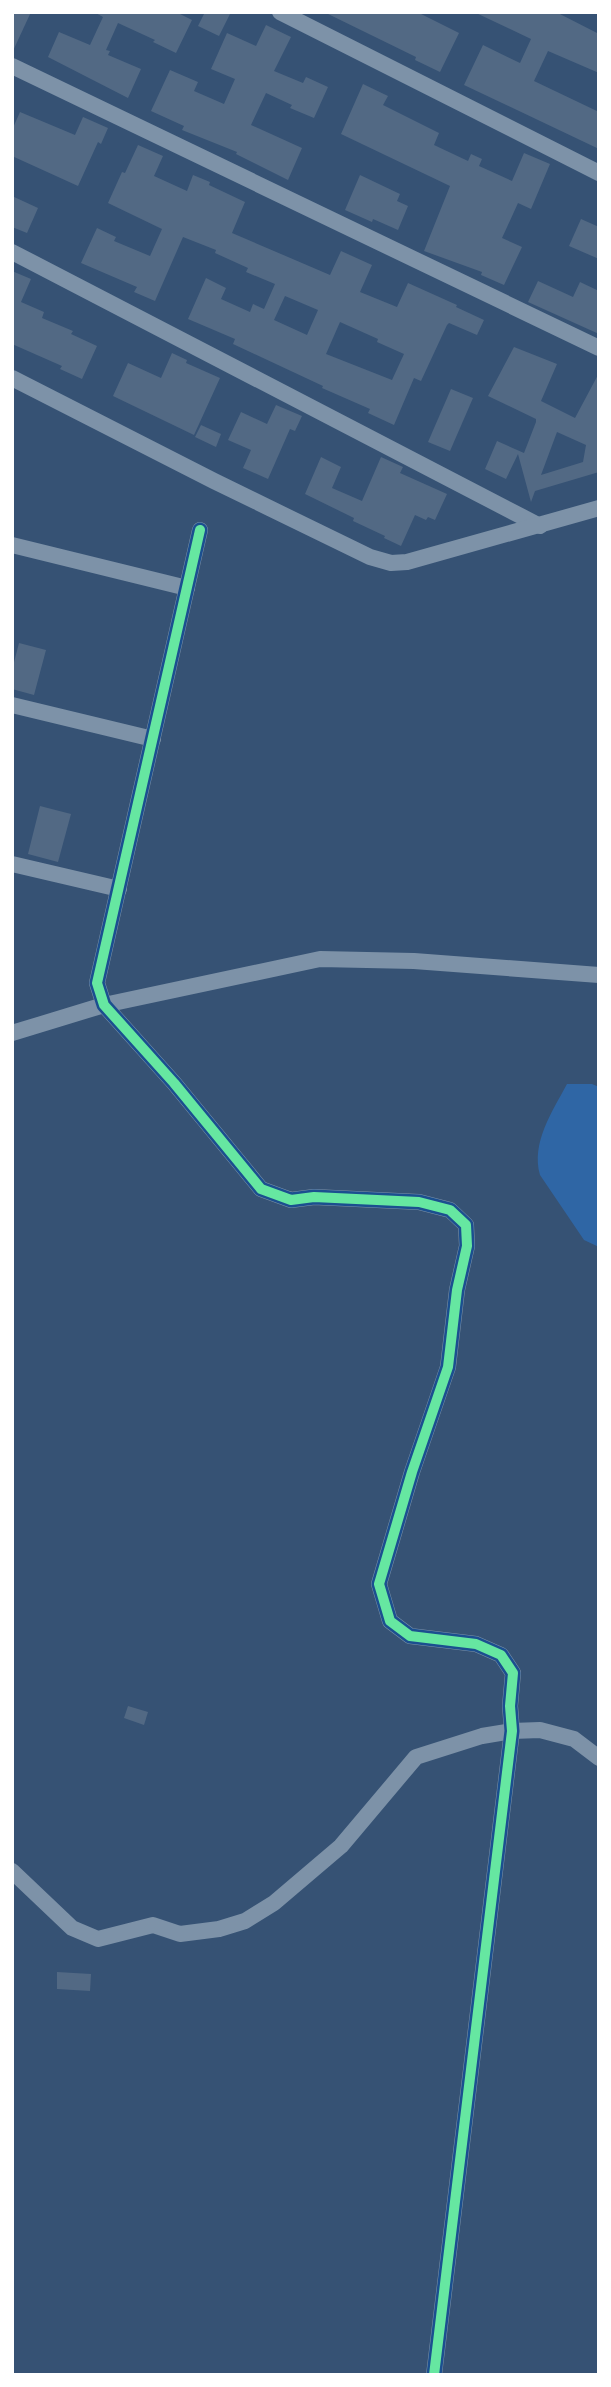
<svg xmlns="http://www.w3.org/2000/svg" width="611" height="2387" viewBox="0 0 611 2387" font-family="Signika,sans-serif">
<rect width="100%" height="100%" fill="#365274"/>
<!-- green -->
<path fill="#2f66a5" d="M567,1084H592L599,1087V1247L584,1240L540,1175C531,1143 552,1112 567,1084Z"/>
<!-- building -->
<g fill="#526984" fill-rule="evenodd">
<path d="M12,12H31L12,53Z"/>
<path d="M94,12H176L192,20L176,53L153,42L155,40L118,23L106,50L110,51L108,55L141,69L128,98L48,57L59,32L90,45L103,17Z"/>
<path d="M205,12H231L219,36L198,26Z"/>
<path d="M324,12H417L459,33L440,72L415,60L416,57Z"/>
<path d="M474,12H556L599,34V73L548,51L534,81L599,112V149L464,85L483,45L520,63L531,39Z"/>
<path d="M266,25L291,37L274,71L303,83L306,77L328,87L314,118L290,108L292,105L266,93L251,125L302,148L288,180L236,154L237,152L182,130L184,126L151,111L170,70L198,82L194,91L224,104L235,79L211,69L227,33L256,46Z"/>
<path d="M363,84L388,96L383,105L439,133L434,145L468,161L471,154L482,159L479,166L512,181L524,153L550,164L531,209L518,203L502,238L522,247L504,285L481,275L482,272L424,251L450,186L341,134Z"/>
<path d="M20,112L75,135L83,117L108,128L101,144L98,142L78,186L12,156V130Z"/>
<path d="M138,145L163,156L154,176L187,191L193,175L210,182L209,185L245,202L232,233L330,275L341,251L372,265L360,292L397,307L408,283L457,305L456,307L484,320L477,335L449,323L447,325L421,381L414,378L394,425L368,413L370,409L322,388L323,386L233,344L235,339L188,319L206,278L226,288L221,299L250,312L253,304L264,309L275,284L246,272L248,268L215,253L216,250L183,237L155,301L134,292L137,287L81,263L97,228L116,237L114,241L150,256L162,229L108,203L122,172L125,173ZM285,296L318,310L307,335L274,320ZM340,322L378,339L377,342L404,354L392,380L326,354Z"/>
<path d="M360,175L400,194L397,201L408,206L398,230L373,219L372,222L345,210Z"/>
<path d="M12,196L38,208L27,233L12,227Z"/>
<path d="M581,219L599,227V259L569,246Z"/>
<path d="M12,271L31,279L21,302L44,312L42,318L73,331L71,334L97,346L82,379L60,369L62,366L12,344Z"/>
<path d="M538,281L573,297L580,282L599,291V334L528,302Z"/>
<path d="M514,347L557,364L541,401L575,418L599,373V472L535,491L531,502L518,454L506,479L485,469L497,441L524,453L536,422V419L488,396ZM557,432L586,445L583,462L541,475Z"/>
<path d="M172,353L187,360L186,363L220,378L194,435L113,396L128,363L161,378Z"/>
<path d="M451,389L473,398L450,451L428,442Z"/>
<path d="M276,405L302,416L295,431L290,429L268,479L243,468L251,450L228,440L241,412L267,424Z"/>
<path d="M201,425L221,434L216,447L195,437Z"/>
<path d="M321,457L341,467L332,488L362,501L381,457L403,467L400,473L447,494L435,520L428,517L426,520L415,515L401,546L384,538L385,536L353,521L354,518L305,494Z"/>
<path d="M19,643L46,650L34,695L12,689V670Z"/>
<path d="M40,806L71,814L58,862L28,854Z"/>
<path d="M128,1706L148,1712L144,1725L124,1718Z"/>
<path d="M57,1972L91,1974L90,1991L57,1989Z"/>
</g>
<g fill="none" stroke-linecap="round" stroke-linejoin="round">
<!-- minor -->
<g stroke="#7d92a8" stroke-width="16">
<path d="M280,12L599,173"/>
<path d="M12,66L599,348"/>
<path d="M12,252L540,526"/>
<path d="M12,378L214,481L370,557L391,563L407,562L599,508"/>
<path d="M200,530L97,983L104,1005L174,1083L261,1189L291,1200L314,1197L419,1202L450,1210L466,1225L467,1246L457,1290L448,1367L412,1472L379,1584L390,1621L410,1636L476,1644L501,1655L513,1673L510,1706L512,1731L434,2375"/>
<path d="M12,545L187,588"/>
<path d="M12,705L153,739"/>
<path d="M12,864L119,889"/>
<path d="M12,1033L104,1005L320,959L414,961L599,975"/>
<path d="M12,1871L72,1928L98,1939L153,1925L180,1934L219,1929L245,1921L274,1903L341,1846L416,1757L482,1736L512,1731L540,1730L574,1739L599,1758"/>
</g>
<!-- cycleway casing -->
<g stroke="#1b4f8f" stroke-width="15">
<path id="cycleway" d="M200,530L97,983L104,1005L174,1083L261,1189L291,1200L314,1197L419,1202L450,1210L466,1225L467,1246L457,1290L448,1367L412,1472L379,1584L390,1621L410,1636L476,1644L501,1655L513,1673L510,1706L512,1731L434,2375"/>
</g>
<!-- cycleway -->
<use href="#cycleway" stroke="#66e7a1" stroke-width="10"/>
</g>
<!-- border -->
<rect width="611" height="2387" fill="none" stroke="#ffffff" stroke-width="28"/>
</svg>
